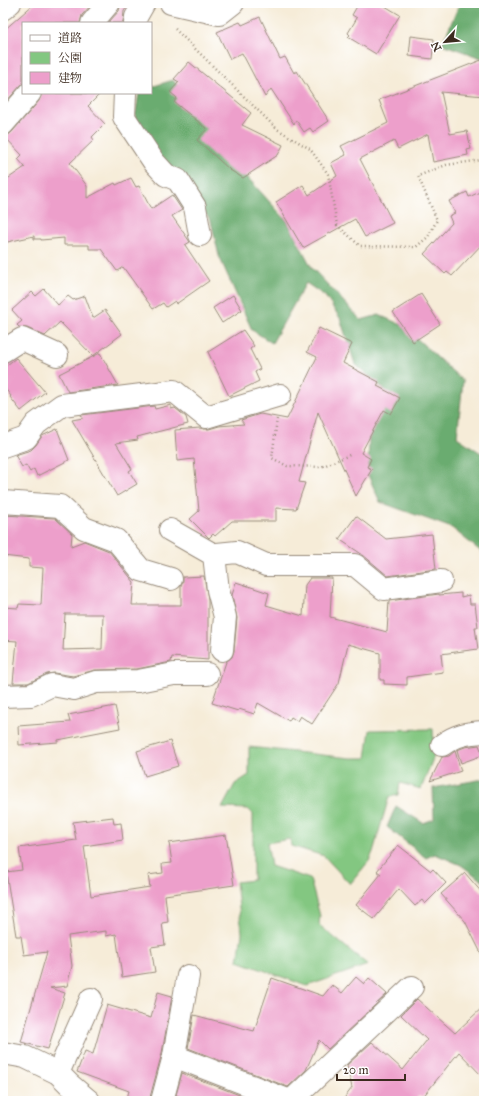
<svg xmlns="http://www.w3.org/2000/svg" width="487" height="1104" viewBox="0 0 487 1104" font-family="'IM FELL Great Primer','Noto Serif JP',serif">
<rect width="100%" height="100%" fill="#fff"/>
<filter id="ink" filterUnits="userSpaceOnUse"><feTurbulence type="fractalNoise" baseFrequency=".025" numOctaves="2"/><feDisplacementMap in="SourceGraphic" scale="8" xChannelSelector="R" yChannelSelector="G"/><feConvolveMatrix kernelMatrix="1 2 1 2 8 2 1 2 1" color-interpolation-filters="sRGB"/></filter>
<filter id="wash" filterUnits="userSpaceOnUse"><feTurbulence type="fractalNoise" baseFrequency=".012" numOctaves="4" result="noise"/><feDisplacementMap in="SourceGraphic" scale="16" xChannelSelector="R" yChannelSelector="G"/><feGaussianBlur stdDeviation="0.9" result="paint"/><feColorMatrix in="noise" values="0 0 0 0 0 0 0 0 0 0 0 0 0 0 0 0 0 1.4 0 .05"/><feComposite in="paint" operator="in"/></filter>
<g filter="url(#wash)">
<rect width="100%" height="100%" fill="#f6ecd8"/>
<!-- green -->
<path fill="#83c781" stroke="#5f7850" d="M433,729L434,756L421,789L400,783L398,795L389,797L373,852L369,861L350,884L324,856L291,846L290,839L267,843L271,866L310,879L320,916L319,925L368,965L307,986L238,961L242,933L236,882L253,880V814L248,809L222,808L235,784L249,775V747L350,758H366L370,730Z"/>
<!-- forest -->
<g fill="#6aac6f" stroke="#526b46">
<path d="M460,3H484V59L442,44Z"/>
<path d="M173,80L249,179L287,221L312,268L361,320L379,315L402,325L463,381L457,437L484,455V554L452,528L380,502L368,475L369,435L384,389L355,364L340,318L325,296L306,283L272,343L252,330L219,256L211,221L134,124L139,93H151V87Z"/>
<path d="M484,779V882L461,865L435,854L426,858L387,827L396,806L423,823L434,819L433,788Z"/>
</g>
<g id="blocks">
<!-- building -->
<g fill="#ed9fcb" fill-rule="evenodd">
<path d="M35,3H93L82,15L80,23H23V83L3,105V31Z"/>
<path d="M121,3H130L124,11L123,23H108L119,11Z"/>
<path d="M359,3H380L400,15L376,54L348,37L350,35L348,33L357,18L352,15Z"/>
<path d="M260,17L280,59L285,57L294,73L297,71L329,121L313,132L310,128L304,132L296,120L294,124L271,89L265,97L242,53L230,59L217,32L240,22L242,25Z"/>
<path d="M411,36L434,39L432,59L409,56Z"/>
<path d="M484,59V96L441,92L450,134L467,131L471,149L467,150L468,155L433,162L428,134L398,149L394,141L360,159L393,223L365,237L355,219L303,248L276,202L303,185L309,195L337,176L331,163L346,155L341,146L388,123L379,100Z"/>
<path d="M189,62L251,113L242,125L283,145L278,155L243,178L230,170L197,140L207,129L174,102L177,98L170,92L179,82L174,79Z"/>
<path d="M42,93H101L88,106L105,124L92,137L94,140L70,163L87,186V198L115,183L116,185L131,178L136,187L139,186L151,209L172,195L182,210L172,216L190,242L185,245L209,281L176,304L175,301L166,307L163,303L153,309L123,267L117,271L101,249H89V245H64V238L41,240V239H34V236L3,243V182L25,167L18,159L22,155L4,136H7L12,132L39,101Z"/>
<path d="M484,190V242L452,276L447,272L445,274L424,254L452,223L449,216L455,213L449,201L467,192L469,197Z"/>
<path d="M44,289L58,305L68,296L73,300L85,296L93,318L105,310L122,334L93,356L60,322L45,336L27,328L19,327L17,325L22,321L12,310L32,292L36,296Z"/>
<path d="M421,294L440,324L413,342L393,312Z"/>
<path d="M233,295L242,310L222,323L213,308Z"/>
<path d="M319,328L352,344L343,363L379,382L377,386L400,398L391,414L384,410L361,453L371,459L367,467L372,469L356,496L318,412L299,482L305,483L296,509L276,508V521H232L215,536L213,534L209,538L190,519L199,511L194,459L177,461L175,430L200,428L204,429H209L219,426L244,424L241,420L260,414L287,419L317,357L307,352Z"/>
<path d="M243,330L254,346L250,349L260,369L255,372L259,381L229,396L208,352Z"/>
<path d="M100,353L118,385L68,392L59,374Z"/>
<path d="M16,358L45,392L21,411L10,397L11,396L3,386V368Z"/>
<path d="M171,405V409L175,408L186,417L188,424L137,437L138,440L116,443L132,469L129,471L137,484L117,496L72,420L83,418L81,415L154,406L155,409Z"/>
<path d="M57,429L69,460L37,476L34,469L30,472L26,465L22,467L15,455L31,450L36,445L42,436Z"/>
<path d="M3,515L55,518L72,534L71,546L84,541L109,551L134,582L132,605H181V586L183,582V577L204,576L208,599V660L172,657L171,662L137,669L95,670L73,676L54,673L47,674L28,683H13L17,641L3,640V607L18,608L19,604L41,605L43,568L29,567V559L3,556ZM65,614H103L102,649L63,650Z"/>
<path d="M356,516L386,539L432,534L436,569L388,576L363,555L339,539Z"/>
<path d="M310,578H332L330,617L387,632L389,601L439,594V595L461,593V597L469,595L470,604H475L478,627H475L478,649L441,654L443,672L407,677V685L384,684V680H380V653L348,644L339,683L312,724L300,716L297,721L291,717L289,721L258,703L254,714L239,709L238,711L212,703L226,662L232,657L234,651L237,618L232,595L236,582L269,593L266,605L303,616L305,585Z"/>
<path d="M115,706L120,728L58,740V742L19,745L18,726L70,722L68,715Z"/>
<path d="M170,741L178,766L145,776L137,751Z"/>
<path d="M479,745L483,755L461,763L457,750L465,747Z"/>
<path d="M455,751L461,771L430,781L442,757L449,756Z"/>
<path d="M113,817L114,824L121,823L123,840L84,846L91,896L150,887L148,875L163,873L162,864L172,863L169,843L226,835L234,885L165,895L168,922L162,923L165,945L151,947L155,972L122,977L116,934L106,936V931L68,936L72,966L67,986L50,988L65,993L48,1049L21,1042L47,952L24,955L21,936H16L6,872L22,870L19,848L76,840L73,822Z"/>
<path d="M398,845L431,871L433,869L446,883L425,904L422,900L415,906L399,889L374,919L356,905L381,874L377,871Z"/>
<path d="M465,873L484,895V959L465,921L441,894Z"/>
<path d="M356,977L364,984L369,978L387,994L328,1049L319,1040L306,1070L288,1087L188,1048L194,1015L254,1031L272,978L323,996L332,985L342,993Z"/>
<path d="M158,992L172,996L162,1053L149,1101H126L129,1091L77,1072L85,1051L93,1054L107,1005L151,1018Z"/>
<path d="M417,999L455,1033L484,1006V1078L459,1052L422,1098L419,1096L414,1101H342L352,1088L347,1065L372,1042L403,1070L427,1040L401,1015Z"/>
<path d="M182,1073L255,1101H191L176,1095Z"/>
</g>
</g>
</g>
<g filter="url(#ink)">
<use href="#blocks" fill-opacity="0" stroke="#988b7b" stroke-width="1"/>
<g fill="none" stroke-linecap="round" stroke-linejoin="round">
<!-- minor casing -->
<g stroke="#988b7b" stroke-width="24">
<g id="minor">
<path d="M171,3L219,14L233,3"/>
<path d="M3,9L10,3"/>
<path d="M92,23L109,3"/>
<path d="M135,23L136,17L144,3"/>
<path d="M125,93L124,117L154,162L166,175L178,180L195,207L200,235"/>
<path d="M3,124L30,93"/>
<path d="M3,351L22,339L57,355"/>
<path d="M3,446L26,438L36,424L62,405L174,391L206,417L280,395"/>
<path d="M3,502L60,506L84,528L116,540L141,570L171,579"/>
<path d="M170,530L214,555L218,590L225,617L222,650"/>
<path d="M214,555L217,554L237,552L266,565H355L384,589L441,581"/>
<path d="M3,696L31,695L52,685L74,689L96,682L138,681L174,674H207"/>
<path d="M442,745C456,735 466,733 484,732"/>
<path d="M3,1053L25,1057L58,1073L70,1085L89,1101"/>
<path d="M174,1056L290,1101"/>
<path d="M58,1073L91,999"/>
<path d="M162,1101L174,1056L188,976"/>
<path d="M291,1101L412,987"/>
</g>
</g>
<!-- path -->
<g stroke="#988b7b" stroke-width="2.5" stroke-dasharray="1 3" stroke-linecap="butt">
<path d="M175,29L277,129L310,149L328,174L337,225L360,246L416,247L428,237L437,220L418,176L446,165L482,160L484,161"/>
<path d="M277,419L272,458L287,466L321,467L352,454"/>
</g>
<!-- minor -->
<use href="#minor" stroke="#fff" stroke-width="22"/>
</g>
</g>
<!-- margin -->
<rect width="487" height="1104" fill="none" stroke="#fff" stroke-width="16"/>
<!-- legend -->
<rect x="22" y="22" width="130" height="72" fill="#ffffff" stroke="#b1aaa5"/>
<rect x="30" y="35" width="20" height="6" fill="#ffffff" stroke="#b1aaa5"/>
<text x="58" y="42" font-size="12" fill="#3b2a1e">道路</text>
<rect x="30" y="52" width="20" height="12" fill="#83c781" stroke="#b1aaa5"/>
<text x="58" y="62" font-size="12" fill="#3b2a1e">公園</text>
<rect x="30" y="72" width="20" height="12" fill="#ed9fcb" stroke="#b1aaa5"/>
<text x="58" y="82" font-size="12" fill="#3b2a1e">建物</text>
<!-- north arrow -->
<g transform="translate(445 42) rotate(243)" stroke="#ffffff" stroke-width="3" paint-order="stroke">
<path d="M0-3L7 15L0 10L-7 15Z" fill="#3b2a1e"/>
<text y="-6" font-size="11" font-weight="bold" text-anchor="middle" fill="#3b2a1e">N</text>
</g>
<!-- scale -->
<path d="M337 1074v6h68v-6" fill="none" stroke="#3b2a1e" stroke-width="2"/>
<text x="343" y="1074" font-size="12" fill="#3b2a1e" stroke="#ffffff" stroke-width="3" paint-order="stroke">20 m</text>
</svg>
